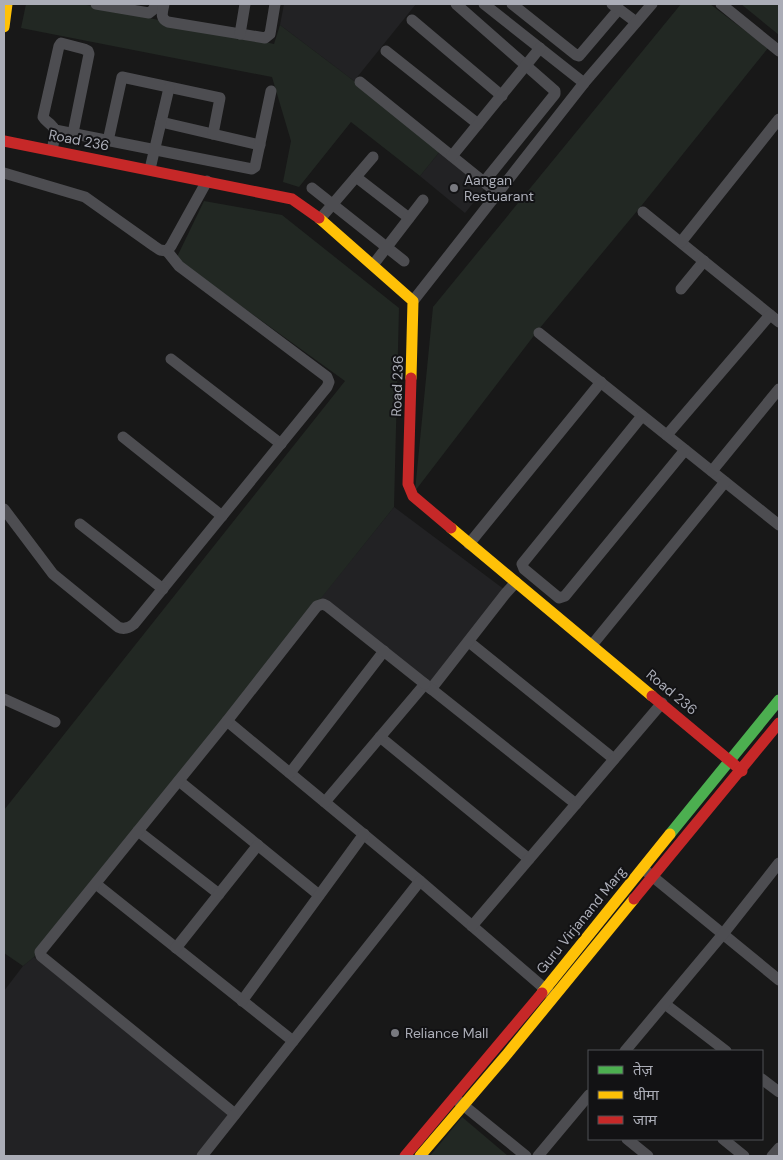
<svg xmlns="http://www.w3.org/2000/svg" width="783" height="1160" viewBox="0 0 783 1160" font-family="'DM Sans','Noto Sans Devanagari',sans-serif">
<rect width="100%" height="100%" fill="#181818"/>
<!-- built -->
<g fill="#222224">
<path d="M284,4H416L354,81L280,25Z"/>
<path d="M441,150L486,187L465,213L420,176Z"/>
<path d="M394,507L505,590L431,686L320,599Z"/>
<path d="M34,957L229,1114L195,1156H4V991L23,966Z"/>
</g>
<!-- green -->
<g fill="#222823">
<path d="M26,4H82L274,44L280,25L354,81L441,150L420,176L351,122L299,187L283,182L291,141L272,77L21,28Z"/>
<path d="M681,4H710L768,48L642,205L539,329L415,491L433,307Z"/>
<path d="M741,4H779V35Z"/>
<path d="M204,201L282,215L399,308L394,507L34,957L23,966L4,953V810L345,381L176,259Z"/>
<path d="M462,1117L508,1156H430Z"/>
</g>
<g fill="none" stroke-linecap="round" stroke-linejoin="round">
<!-- street -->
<g stroke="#4d4d51" stroke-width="11">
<path d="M96,4L149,13L154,9L155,4"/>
<path d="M164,4C163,11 159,18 168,22L265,38L270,34L275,4"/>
<path d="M456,4L555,91V94L484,182"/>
<path d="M484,4L584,83"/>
<path d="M512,4L576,55L579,56L619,9"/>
<path d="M612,4L636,22"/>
<path d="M721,4L779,51"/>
<path d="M412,20L502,96"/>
<path d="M240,34L245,4"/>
<path d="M386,51L478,124"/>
<path d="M360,82L490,187"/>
<path d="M161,122L260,145"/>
<path d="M55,130L252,169L255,167L271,91"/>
<path d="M108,141L122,77L220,98L213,134"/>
<path d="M52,150C53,143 58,131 52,126C49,122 46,122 43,117L59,46L61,43L84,49L88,51L89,54L73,133"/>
<path d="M452,156L540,48"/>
<path d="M150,169L169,88"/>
<path d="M4,173L85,197L154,246L160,250L167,251L171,246L207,181"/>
<path d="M356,177L409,218"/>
<path d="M312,188L404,261"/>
<path d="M643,212L779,322"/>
<path d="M320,219L373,157"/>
<path d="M681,242L779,119"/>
<path d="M373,265L423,200"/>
<path d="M681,289L704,261"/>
<path d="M413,301L584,83L652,4"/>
<path d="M539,333L779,525"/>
<path d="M171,359L281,444"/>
<path d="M642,416L522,564L524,569L559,598L565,596L685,450"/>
<path d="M667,435L770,315"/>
<path d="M123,437L222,516"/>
<path d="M712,471L779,389"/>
<path d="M4,509L53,574L118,627C124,630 129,628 134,624L327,387L329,382L327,377L179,266L167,251"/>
<path d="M80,524L163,589"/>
<path d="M469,544L601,382"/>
<path d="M469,642L614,759"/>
<path d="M592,645L725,482"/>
<path d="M431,689L506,593L516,582"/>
<path d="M4,699L55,722"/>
<path d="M227,721L420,881L551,994"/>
<path d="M380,737L529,859"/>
<path d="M290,773L384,651"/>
<path d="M179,781L319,895"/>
<path d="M325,802L425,684L576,804"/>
<path d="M138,831L219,894"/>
<path d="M647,872L779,980"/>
<path d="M96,884L293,1041"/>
<path d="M472,926L662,703"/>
<path d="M176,948L258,845"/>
<path d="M242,1001L364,834"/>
<path d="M665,1004L726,1051"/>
<path d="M625,1051L723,934L779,863"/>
<path d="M762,1079L779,1092"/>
<path d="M457,1100L526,1156"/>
<path d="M235,1114L41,956L40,952L227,721L317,606L323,604L327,606L425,684"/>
<path d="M627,1139L648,1156"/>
<path d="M723,1139L744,1156"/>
<path d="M202,1156L420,881"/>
<path d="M538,1156L589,1095"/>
<path d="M772,1156L779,1148"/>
</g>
<!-- fast -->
<path stroke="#4caf50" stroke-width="11" d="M670,834L779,700"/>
<!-- slow -->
<g stroke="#ffc107" stroke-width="11">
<path d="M4,27L7,4"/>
<path d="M319,218L413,301L411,378"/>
<path d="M451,528L652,696"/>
<path d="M542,993L670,834"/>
<path d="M420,1156L508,1053L634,899"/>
</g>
<!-- jam -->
<g stroke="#c62828" stroke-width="11">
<path d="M4,141L292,199L319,218"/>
<path d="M411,378L408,484L413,496L451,528"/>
<path d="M652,696L742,771"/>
<path d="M634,899L779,723"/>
<path d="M405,1156L542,993"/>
</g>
</g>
<!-- markers -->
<g fill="#78797f" stroke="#121214" stroke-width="2">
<circle cx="454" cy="188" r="5"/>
<circle cx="395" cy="1033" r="5"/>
</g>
<g text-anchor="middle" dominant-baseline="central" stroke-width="4" stroke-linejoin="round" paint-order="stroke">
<!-- street labels -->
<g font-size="14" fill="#abadb7" stroke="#121214">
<text transform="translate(79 140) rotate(11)">Road 236</text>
<text transform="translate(397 386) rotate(-88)">Road 236</text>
<text transform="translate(672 692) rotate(40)">Road 236</text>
<text transform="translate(581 920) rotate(-51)">Guru Virjanand Marg</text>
</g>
<!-- poi labels -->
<g font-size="14" fill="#abadb7" stroke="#121214" text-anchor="start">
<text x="464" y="180">Aangan<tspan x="464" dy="16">Restuarant</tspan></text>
<text x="405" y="1033">Reliance Mall</text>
</g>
</g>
<!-- border -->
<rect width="783" height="1160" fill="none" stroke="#abadb7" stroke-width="10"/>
<!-- legend -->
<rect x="588" y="1050" width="175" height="90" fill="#121214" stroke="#4f5055"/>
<rect x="598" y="1066" width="25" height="8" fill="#4caf50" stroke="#4f5055"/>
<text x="633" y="1075" font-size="15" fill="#abadb7">तेज़</text>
<rect x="598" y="1091" width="25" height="8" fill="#ffc107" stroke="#4f5055"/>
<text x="633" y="1100" font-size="15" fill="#abadb7">धीमा</text>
<rect x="598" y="1116" width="25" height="8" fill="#c62828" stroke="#4f5055"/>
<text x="633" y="1125" font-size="15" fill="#abadb7">जाम</text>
</svg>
